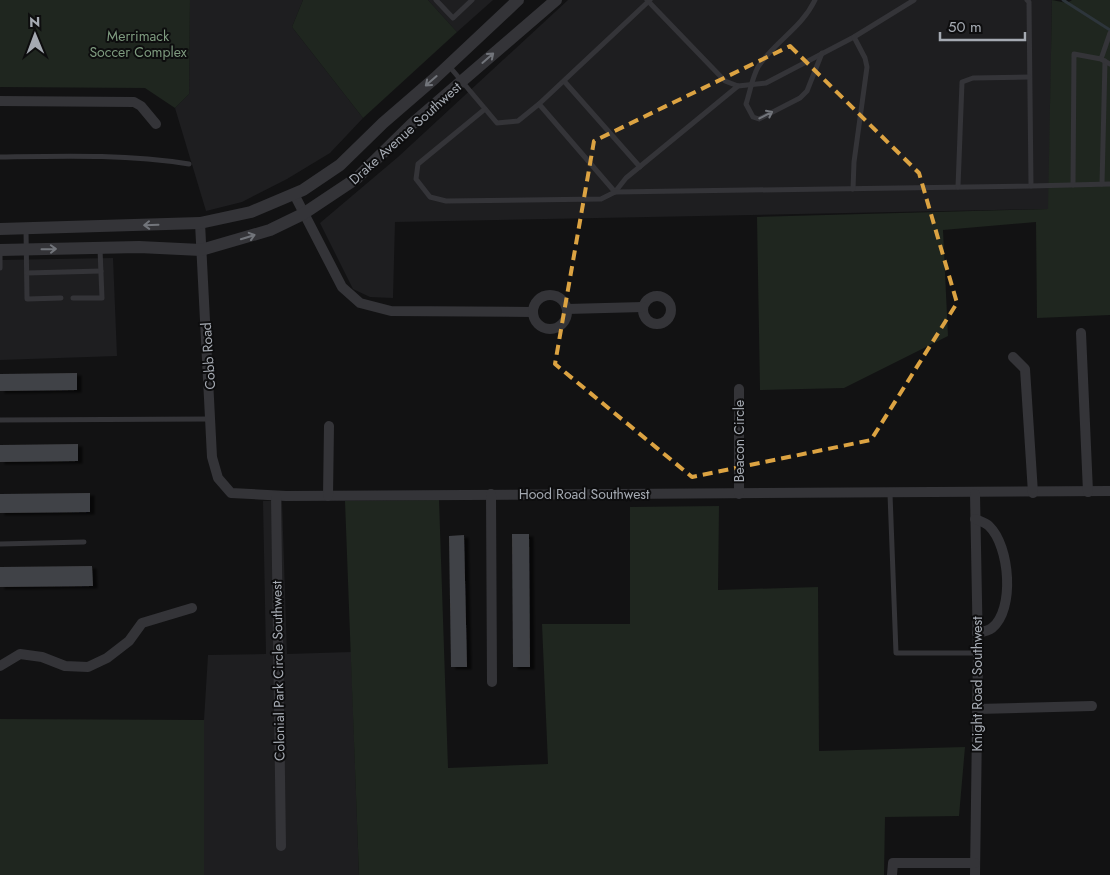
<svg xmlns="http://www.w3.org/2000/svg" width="1110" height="875" viewBox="0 0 1110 875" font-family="Jost,sans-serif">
<defs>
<filter id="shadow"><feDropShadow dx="4.5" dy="2.5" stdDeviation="1" flood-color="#0009"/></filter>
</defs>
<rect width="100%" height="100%" fill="#121213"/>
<!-- built -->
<g fill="#1e1e20">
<path d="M190,0H303L292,27L363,118L330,153L287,179L242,202L206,211L175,108L189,94Z"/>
<path d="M428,0H493L457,32Z"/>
<path d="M568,0H1052L1049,209L395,222L393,298L370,297L353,289L320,223L398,157Z"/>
<path d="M113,258L117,356L0,360V260Z"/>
<path d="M263,501H282L287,654L351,652L359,875H204V720L208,655L266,654Z"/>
</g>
<!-- green -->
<g fill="#1f261f">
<path d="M0,0H190L189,94L175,108L145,88L0,87Z"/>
<path d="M303,0H428L457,32L363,118L292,27Z"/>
<path d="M1052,0L1067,3L1072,0H1110V315L1037,318L1036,222L943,230L948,336L844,388L760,390L757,217L1048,209Z"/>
<path d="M439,500L448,768L548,764L542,624H630V507L719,506L718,590L818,587L819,751L965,747L959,816L885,817L884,875H359L345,501Z"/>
<path d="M0,719L204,720V875H0Z"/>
</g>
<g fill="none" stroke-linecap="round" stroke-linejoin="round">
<!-- stream -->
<path stroke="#2d353b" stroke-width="3" d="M1063,0L1110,30"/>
</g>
<!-- building -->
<g fill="#414246" filter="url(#shadow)">
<path d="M77,373V390L0,391V374Z"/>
<path d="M78,444V461L0,462V445Z"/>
<path d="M90,493V512L0,513V494Z"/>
<path d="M512,534H529L530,667H513Z"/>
<path d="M464,535L467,667H451L449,536Z"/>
<path d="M92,566L93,586L0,587V567Z"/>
</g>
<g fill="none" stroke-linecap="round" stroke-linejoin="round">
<!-- service -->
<g stroke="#343438" stroke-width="5">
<path d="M436,0L453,18L472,0"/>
<path d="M647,0L725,81L738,86L766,83L854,37L914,0"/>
<path d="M815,0C801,29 775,41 758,67C752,78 750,92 746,104L753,117L759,119L800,98L807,91L822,53"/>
<path d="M1101,59L1110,33"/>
<path d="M449,66L497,123L518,121L539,104L650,0"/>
<path d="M564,81L640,167"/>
<path d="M539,104L615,192L626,178L738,86"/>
<path d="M485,109L418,164L416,179L430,197L446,201L601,199L615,192L1031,186L1029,2L1027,0"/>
<path d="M0,157C63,156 126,154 189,164"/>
<path d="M1102,184L1105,61"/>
<path d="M1073,185L1074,54L1101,59L1110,64"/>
<path d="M1031,186L1110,184"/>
<path d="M958,187L962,82L973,78L1029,77"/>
<path d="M853,189L854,162L867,67L865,58L854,37"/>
<path d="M26,229L27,299L61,298"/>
<path d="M0,268V251"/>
<path d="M27,273L101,271"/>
<path d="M73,298H102L100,249"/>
<path d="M0,420L211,419"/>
<path d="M890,494L896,653H978"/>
<path d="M0,544L84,542"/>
</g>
<!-- minor -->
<g stroke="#343438" stroke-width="10">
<path d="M0,101L134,102L141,106L156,124"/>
<path d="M294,194L342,287L360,303L391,311L532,312"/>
<path d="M200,223L212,457L218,478L231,493L286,496L1110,491"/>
<circle cx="550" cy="312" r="17"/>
<circle cx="657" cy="310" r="14"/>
<path d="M567,309L643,307"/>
<path d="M1081,333L1088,492"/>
<path d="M1013,357L1025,369L1033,493"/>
<path d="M491,494L492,682"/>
<path d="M739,494V389"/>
<path d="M975,494L978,653L975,875"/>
<path d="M276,496L281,846"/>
<path d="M328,496L329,426"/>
<path d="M975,519C980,521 986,523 989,526C1010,546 1015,610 992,628C988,631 982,632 977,633"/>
<path d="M0,666L20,654L42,657L65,666L88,667L107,658L129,641L142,623L192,608"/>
<path d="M977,709L1092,706"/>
<path d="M892,875L893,863H975"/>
</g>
<!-- tertiary -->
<g stroke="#343438" stroke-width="12">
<path d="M0,229L200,223L251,212L303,190L340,165L383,123L435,78L518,0"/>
<path d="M0,250L139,247L201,250L270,230L303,214L357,178L412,124L556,0"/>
</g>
</g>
<!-- one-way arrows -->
<defs><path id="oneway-shaft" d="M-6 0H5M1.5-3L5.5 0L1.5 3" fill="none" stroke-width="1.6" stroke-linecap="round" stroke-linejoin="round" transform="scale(1.25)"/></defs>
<g stroke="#72757b">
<use href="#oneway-shaft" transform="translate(488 58) rotate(-41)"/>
<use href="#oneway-shaft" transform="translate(431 81) rotate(139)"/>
<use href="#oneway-shaft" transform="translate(766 115) rotate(-27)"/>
<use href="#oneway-shaft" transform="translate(151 225) rotate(178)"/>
<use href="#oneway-shaft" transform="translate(248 237) rotate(-17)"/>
<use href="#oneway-shaft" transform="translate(49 249) rotate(-1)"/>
</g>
<!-- marked area -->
<path fill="none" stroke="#dca342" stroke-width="4" stroke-dasharray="10 6" stroke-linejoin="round" d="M790,46L919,173L957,303L871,440L692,477L555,364L594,141Z"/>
<g text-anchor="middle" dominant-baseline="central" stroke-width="4" stroke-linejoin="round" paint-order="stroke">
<!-- park labels -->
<g font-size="14" fill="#7e9b7f" stroke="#0d0d0e">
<text x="138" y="36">Merrimack<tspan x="138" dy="16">Soccer Complex</tspan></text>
</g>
<!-- street labels -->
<g font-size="14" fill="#a5aab2" stroke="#0d0d0e">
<text transform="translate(405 133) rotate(-42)">Drake Avenue Southwest</text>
<text transform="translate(208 356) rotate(-94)">Cobb Road</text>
<text transform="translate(739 441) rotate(-90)">Beacon Circle</text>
<text x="584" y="494">Hood Road Southwest</text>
<text transform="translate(278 671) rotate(-91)">Colonial Park Circle Southwest</text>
<text transform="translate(977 684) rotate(-90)">Knight Road Southwest</text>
</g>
</g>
<!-- north arrow -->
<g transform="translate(35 35) rotate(359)" stroke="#0d0d0e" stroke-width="4" paint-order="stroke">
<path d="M0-4L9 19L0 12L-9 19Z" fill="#a5aab2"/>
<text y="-8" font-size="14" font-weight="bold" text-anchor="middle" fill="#a5aab2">N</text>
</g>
<!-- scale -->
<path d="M940 32v8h85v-8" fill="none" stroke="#a5aab2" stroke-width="2.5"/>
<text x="948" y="32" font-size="15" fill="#a5aab2" stroke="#0d0d0e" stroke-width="4" paint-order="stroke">50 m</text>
</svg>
